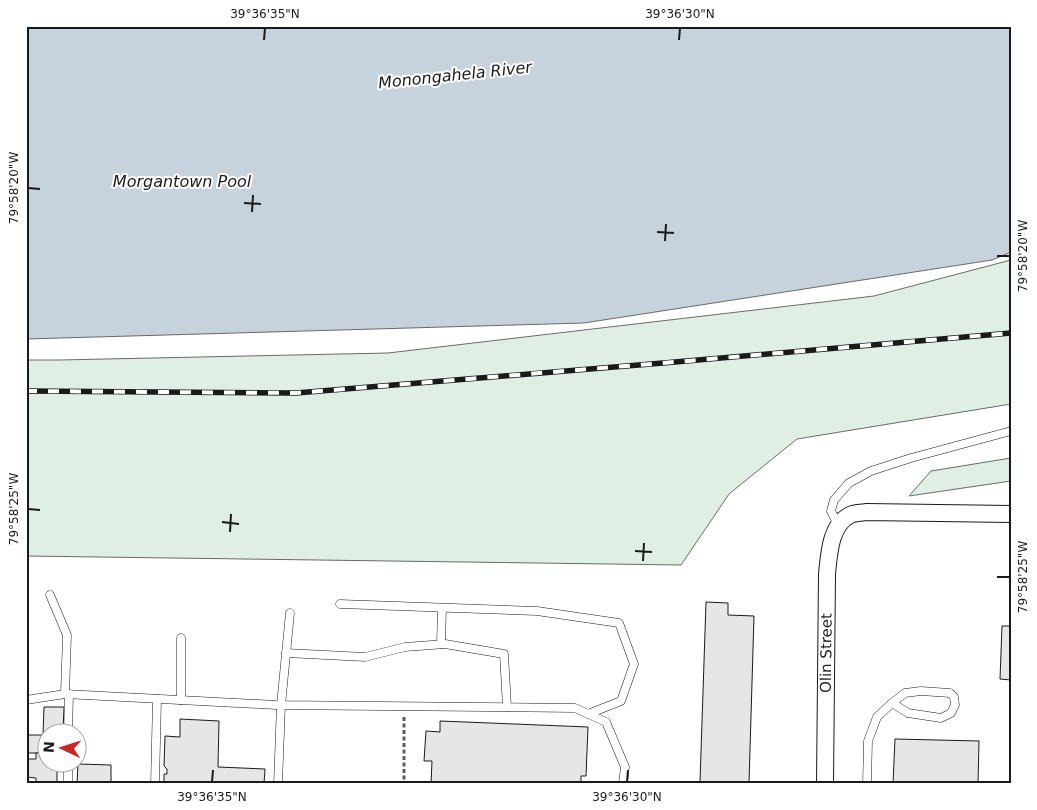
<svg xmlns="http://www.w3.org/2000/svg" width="1037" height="810" viewBox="0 0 1037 810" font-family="'DejaVu Sans',sans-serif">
<rect width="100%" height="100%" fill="#fff"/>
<!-- green -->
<g fill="#e0efe3" stroke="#6a6a6a">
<path d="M1011,260V404L797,439L729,494L681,565L26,556V360H59L388,353L874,296Z"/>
<path d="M1011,458V481L909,496L931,471Z"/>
</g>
<!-- water -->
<path fill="#c6d2dc" stroke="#6a6a6a" d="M26,26H1011V252L992,260L584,323L26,339Z"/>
<!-- building -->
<g fill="#e6e6e6" stroke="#1a1a1a">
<path d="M706,602L728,603V615L754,616L749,783L700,782Z"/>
<path d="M1002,626H1011V680L1000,679Z"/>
<path d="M44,707H64L63,732H48V753H26V735H43Z"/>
<path d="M180,719L219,721L218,767L265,769L264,784H164V774H167V769L164,766L165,736L180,737Z"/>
<path d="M440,721L588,727L586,776H581V784H431L432,761H424L426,731L440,732Z"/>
<path d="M895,739L979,741L978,784H893Z"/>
<path d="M36,753H48V762H57V784H36V778L26,777V759H36Z"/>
<path d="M78,764L111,765V784H77Z"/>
</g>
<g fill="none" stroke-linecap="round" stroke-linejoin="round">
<!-- service casing -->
<g stroke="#1a1a1a" stroke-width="9">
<g id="service">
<path d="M838,525L831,511L834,500L849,483L871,471L911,458L1011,431"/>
<path d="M50,595L67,635L65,694"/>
<path d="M340,604L537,611L619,623L634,664L621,701L588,714"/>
<path d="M441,644L442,608"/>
<path d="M286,653L365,657L405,647L445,644L504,654L507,707"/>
<path d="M26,700L65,694L276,705L575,708L606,722L625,767L623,784"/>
<path d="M181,700V638"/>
<path d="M68,732L69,694"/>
<path d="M68,784V762"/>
<path d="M155,784L157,699"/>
<path d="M278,784L281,705L290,613"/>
<path d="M867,784L868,741L877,717L892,703L905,693L921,691L950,693L954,697L955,705L951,713L941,718L908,713L892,703"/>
</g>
</g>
<!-- minor casing -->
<g stroke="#1a1a1a" stroke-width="18">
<g id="minor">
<path id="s1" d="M825,784L827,574C829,555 830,525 850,515C854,513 861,513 866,512L1011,514"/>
</g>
</g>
<!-- path -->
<path stroke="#5f5f5f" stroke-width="3" stroke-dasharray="4 2.5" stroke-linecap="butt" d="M404,717V784"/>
<!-- service -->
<use href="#service" stroke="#fff" stroke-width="8"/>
<!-- minor -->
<use href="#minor" stroke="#fff" stroke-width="16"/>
<!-- rail casing -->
<g stroke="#1a1a1a" stroke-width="5.5">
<path id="rail" d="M26,391L296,393L675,362L1011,333"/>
</g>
<!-- rail -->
<use href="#rail" stroke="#fff" stroke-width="4" stroke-dasharray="11" stroke-linecap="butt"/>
</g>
<!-- ticks -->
<path fill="none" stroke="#1a1a1a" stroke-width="2" d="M264,40L265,28M679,40L680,28M28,188L40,189M244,203L261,204M252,212L253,195M657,232L674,233M665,241L666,224M997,256H1010M28,509L40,510M222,522L239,524M230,532L231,514M635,551L652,552M643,561L644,543M997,577H1010M212,782L213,770M627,782L628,770"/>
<g text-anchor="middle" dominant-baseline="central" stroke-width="4" stroke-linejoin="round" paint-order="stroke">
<!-- street labels -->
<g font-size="15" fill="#1a1a1a" stroke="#fff">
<text stroke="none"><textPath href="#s1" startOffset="131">Olin Street</textPath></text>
</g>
<!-- water labels -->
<g font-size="16" font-style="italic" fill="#1a1a1a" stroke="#fff">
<text transform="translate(455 75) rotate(-6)">Monongahela River</text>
<text x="182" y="181">Morgantown Pool</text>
</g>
</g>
<!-- border -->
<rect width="1037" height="810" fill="none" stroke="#ffffff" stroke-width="55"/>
<!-- north arrow -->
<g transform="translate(62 748) rotate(274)"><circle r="24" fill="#ffffff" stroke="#a3a3a3"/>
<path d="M0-4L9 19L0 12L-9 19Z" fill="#c62828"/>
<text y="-8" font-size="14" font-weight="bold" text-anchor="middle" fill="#1a1a1a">N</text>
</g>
<rect x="28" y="28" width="982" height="754" fill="none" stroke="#1a1a1a" stroke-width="2"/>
<g font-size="12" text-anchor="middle" fill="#1a1a1a">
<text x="265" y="18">39°36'35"N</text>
<text x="680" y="18">39°36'30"N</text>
<text transform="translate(14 188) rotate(-90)" y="4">79°58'20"W</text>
<text transform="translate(1023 256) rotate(-90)" y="4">79°58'20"W</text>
<text transform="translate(14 509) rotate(-90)" y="4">79°58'25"W</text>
<text transform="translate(1023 577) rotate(-90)" y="4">79°58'25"W</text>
<text x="212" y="801">39°36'35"N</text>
<text x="627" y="801">39°36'30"N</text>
</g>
</svg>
